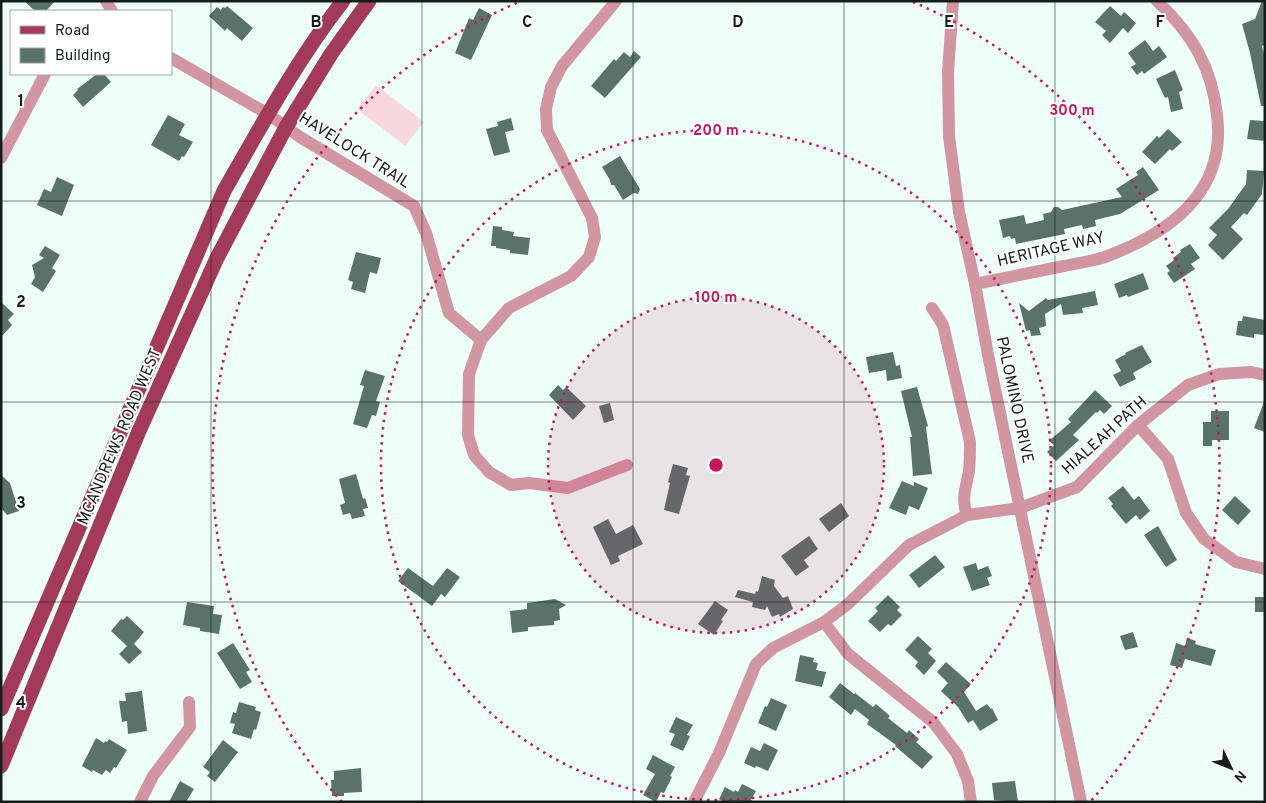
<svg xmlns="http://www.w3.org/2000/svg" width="1266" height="803" viewBox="0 0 1266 803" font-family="Overpass,sans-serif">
<rect width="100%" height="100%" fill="#eefff9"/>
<!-- green -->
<path fill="#f8d8de" d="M376,85L424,122L405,146L357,109Z"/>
<!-- building -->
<g fill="#59726a">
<path d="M24,1H55L46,11H35Z"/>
<path d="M1262,1H1265V45L1262,46L1265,58V106H1261L1250,53L1242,24L1255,19Z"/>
<path d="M227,6L253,28L242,41L227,28L225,31L209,16L217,7L221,10L223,7L225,8Z"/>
<path d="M1110,6L1121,16L1124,12L1136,23L1128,33L1123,28L1110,43L1102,35L1106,31L1095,22Z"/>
<path d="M479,8L492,15L471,60L455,53L469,18L473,20Z"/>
<path d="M1145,40L1153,51L1159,46L1167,57L1144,74L1142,71L1137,75L1131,67L1136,64L1128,53Z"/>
<path d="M634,51L641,57L605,98L591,86L614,59L616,61L624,52L630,57Z"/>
<path d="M1175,70L1183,90L1179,92L1183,109L1171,112L1168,97L1165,98L1156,79Z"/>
<path d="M97,74H104L111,82L83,107L73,95L78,90L77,89Z"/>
<path d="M168,115L185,124L179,135L193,142L184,157L182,156L179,161L151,145Z"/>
<path d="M511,118L514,130L505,132L510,152L494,156L486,129L498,126L497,122Z"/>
<path d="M1250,120L1264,121L1265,141L1247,139Z"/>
<path d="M1168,129L1182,142L1172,151L1170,149L1155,164L1142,152L1157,136L1159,138Z"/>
<path d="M620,156L640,189L638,194L634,193L623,200L614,185H611L610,180L602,167Z"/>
<path d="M1143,167L1159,190L1120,214L1095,220L1096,226L1083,229L1082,225L1064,229L1065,234L1016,244L1015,238L1011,239L1010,236L1003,238L999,220L1024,215L1026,224L1044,220L1043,214L1051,212L1054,207H1058L1062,210L1122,197L1116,189L1138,175L1136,172Z"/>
<path d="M1247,170L1264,171L1262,194L1247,215L1244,213L1231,227L1243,239L1223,260L1208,245L1217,235L1209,228L1228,209L1246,184Z"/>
<path d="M57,177L74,185L62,216L37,205L44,189L51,192Z"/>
<path d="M493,226L502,227V230L514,232L513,236L530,238L528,255L510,253V250L496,248V246H491Z"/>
<path d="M1190,244L1200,258L1191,264L1195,269L1174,283L1167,273L1170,271L1166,266L1174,260L1173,258L1181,252L1180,250Z"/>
<path d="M45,246L60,255L52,268L56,271L43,292L31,284L35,277L32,265L44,258L39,255Z"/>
<path d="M356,252L381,258L377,274L370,272L365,293L351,289L353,282L348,280Z"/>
<path d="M1143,273L1149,289L1128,297L1127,295L1119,298L1114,284Z"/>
<path d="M1095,291L1098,305L1082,308L1083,313L1063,315L1061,304L1045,314L1046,326L1039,328L1041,335L1031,336L1030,330L1026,331L1019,303L1029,311L1046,298L1048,300Z"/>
<path d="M1,302L14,314L8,320L12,325L1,337Z"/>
<path d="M1243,316L1265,320V335L1254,334V338L1236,335L1238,321H1242Z"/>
<path d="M1142,345L1152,362L1133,373L1136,379L1120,387L1113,375L1121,371L1115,360L1126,354L1125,353Z"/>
<path d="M893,352L896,366L900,365L902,378L887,381L886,370L869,373L866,357Z"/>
<path d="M365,370L385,376L376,401L380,402L376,416L372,415L367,428L353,424L364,386L360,385Z"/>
<path d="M558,385L563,390L566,387L586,406L573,420L549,395Z"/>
<path d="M917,387L928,426L926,427L932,474L913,476L910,437H912L901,391Z"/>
<path d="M1095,390L1112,406L1104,414L1100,410L1097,413L1096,412L1073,435L1079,440L1056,461L1047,452L1054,445L1049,441L1071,422L1068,419Z"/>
<path d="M1264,402H1265V432L1254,428Z"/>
<path d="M610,403L614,420L604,423L599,406Z"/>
<path d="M1211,411H1229V440H1212V446H1203V422H1211Z"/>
<path d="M673,464L688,468L686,475L690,476L679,514L664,510L670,483L668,482Z"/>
<path d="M356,474L363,499L365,498L368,508L363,509L365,516L352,519L350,513L343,515L340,505L345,503L339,479Z"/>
<path d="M1,475L10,483L19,511L7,515L1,508Z"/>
<path d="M902,481L914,486V482L928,488L919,510L909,506L906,515L889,508Z"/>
<path d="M1123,486L1134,500L1139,496L1150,511L1140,520L1136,515L1126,524L1111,506L1113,504L1108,498Z"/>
<path d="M1235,496L1251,511L1238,525L1222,510Z"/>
<path d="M841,503L849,516L829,532L819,519Z"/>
<path d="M608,519L616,534L633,525L643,544L618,556L620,561L611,565L593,527Z"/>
<path d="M1158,526L1177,560L1166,567L1144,535Z"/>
<path d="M809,536L818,549L804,560L809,567L796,576L781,556Z"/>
<path d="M935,555L945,567L919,588L909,575Z"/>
<path d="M976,563L978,570L988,566L992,576L987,578L990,585L972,591L963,567Z"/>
<path d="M408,568L433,586L447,568L460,577L445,597L441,594L432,606L398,581Z"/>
<path d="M762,576L775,580L774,586L783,598L788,596L793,609L780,617L779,614L772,617L767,606L765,610L752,607L753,602L735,597L738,590L755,594L756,591L758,592Z"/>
<path d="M888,595L900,607L897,610L902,615L891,626L888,624L880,632L868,621L878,611L875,608Z"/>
<rect x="1255" y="597" width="10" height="15"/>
<path d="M555,599L566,605L559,609L560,620L554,621V625L528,627V631L512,633L510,611L527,609V603Z"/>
<path d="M715,601L728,610L721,620L723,621L714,635L698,624Z"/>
<path d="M187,602L214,606L213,614L222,615L219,634L200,631V628L183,625Z"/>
<path d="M127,616L144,632L134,644L142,652L129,664L119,654L127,646L111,631L121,619L123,620Z"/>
<path d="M1133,632L1138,647L1125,650L1120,636Z"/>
<path d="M918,636L932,649L928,653L936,661L924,675L915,666L918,662L905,650Z"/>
<path d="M1187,638L1196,641L1195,644L1216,650L1211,666L1185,659L1182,668L1170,665L1176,643L1185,646Z"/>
<path d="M233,643L250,670L246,672L252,682L240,689L217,653Z"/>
<path d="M800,655L814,658L813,662L818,663L816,670L826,672L822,687L795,681Z"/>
<path d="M946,662L971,684L964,692L976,711L987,704L991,709L992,708L998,720L980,731L973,720L968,723L958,707L941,691L948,683L937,672Z"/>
<path d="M840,683L854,694L855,693L873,707L876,704L890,716L888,718L907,733L909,730L919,739L916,742L933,757L922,769L895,746L896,745L867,724L869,720L855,709L851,715L829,697Z"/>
<path d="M142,691L147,731L128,734L127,721L122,722L119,701H126L125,693Z"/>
<path d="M771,698L787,705L776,731L758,723L765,706L767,707Z"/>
<path d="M239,702L256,707L255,710L261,712L256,730L254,729L251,739L232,733L235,724L230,723L233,712L236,713Z"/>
<path d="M676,717L693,725L687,735L690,736L683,751L670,745L675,734L669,732Z"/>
<path d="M96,738L104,743L105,741L107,742L109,739L127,750L116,768L114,767L110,773L106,770L102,775L93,770L92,772L82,766Z"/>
<path d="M223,740L238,752L215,782L207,776L210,772L203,767Z"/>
<path d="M764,743L778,750L768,771L756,766L755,768L744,763L751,747L760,751Z"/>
<path d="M653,755L675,767L670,776L672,777L664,793L661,792L656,802L643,795L655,774L646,769Z"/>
<path d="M361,768L362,792L344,793V796H332L331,780H334V771Z"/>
<path d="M180,781L194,789L186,802H169Z"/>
<path d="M1015,781L1018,802L994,800L992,783Z"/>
<path d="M742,784L756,791L751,800L754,802H725L719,799L725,787L734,792L735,790L738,792Z"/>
</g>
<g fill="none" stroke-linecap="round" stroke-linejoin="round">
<!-- minor -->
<g stroke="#d295a2" stroke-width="12">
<path d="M106,1L112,11"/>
<path d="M616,1L562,66L551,87L546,109L547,130L592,218L595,237L589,257L571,276L509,308L481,340L469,374L468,435L474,455L489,472L511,485L529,483L568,488L627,465"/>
<path d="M953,1L948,72L949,136L959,212L975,284L989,360L1081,802"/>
<path d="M171,58L268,114L300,137L414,206L426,233L449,313L481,340"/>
<path d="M1,158L45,74"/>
<path d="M975,284C1005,278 1035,272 1064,266C1078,263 1093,261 1105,257C1170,233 1227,192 1217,115C1212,67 1192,34 1157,1"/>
<path d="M932,308L943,325L970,442C970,452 970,461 969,471C966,487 961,499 967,515"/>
<path d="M1138,425L1168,459L1186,513L1204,539L1236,562L1265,569"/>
<path d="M824,622L848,654L933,722L957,754L968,781L971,802"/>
<path d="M140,802L153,776L190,727L189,702"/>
<path d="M694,802L719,753L756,664L773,648L824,622L848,604L909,545L967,515L1020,508L1077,487L1138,425L1188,385L1219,374L1251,372L1265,375"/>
</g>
<!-- major -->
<g stroke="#a43a5a" stroke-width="15">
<path d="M1,709L224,191C261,126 297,60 343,1"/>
<path d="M1,766L139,431L217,258L286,127L331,54L369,1"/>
</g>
</g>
<!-- grid -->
<path fill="none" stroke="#131e1b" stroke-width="1" stroke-opacity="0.55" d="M211,1V802M422,1V802M633,1V802M844,1V802M1055,1V802M1,201H1265M1,402H1265M1,602H1265"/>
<!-- distance rings -->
<circle cx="716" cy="465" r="168" fill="#c2185b" fill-opacity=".12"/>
<g fill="none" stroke="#c2185b" stroke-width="2.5" stroke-dasharray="2.5 5">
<circle cx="716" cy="465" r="168"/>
<circle cx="716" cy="465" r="335"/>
<path d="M342 802A503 503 0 0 1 519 2M913 2A503 503 0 0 1 1090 802"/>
</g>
<g text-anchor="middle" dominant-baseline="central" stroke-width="4" stroke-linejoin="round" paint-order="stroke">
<!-- street labels -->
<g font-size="16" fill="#131e1b" stroke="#fff">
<text transform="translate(354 151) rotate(32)">HAVELOCK TRAIL</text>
<text transform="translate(1051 250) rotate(-13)">HERITAGE WAY</text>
<text transform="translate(1014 400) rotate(78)">PALOMINO DRIVE</text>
<text transform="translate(1105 436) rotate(-42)">HIALEAH PATH</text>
<text transform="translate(120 437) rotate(-67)">MCANDREWS ROAD WEST</text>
</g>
</g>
<g font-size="16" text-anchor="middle" font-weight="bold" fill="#131e1b" stroke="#fff" stroke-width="4" stroke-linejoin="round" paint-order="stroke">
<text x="316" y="27">B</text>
<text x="527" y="27">C</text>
<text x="738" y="27">D</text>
<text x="949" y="27">E</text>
<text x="1160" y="27">F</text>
<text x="21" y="106">1</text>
<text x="21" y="307">2</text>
<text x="21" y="508">3</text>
<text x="21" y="708">4</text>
</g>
<circle cx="716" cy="465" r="8" fill="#c2185b" stroke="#fff" stroke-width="2.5"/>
<g font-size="15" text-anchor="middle" font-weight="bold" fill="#c2185b" stroke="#fff" stroke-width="4" stroke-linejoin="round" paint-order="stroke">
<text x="1072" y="115">300 m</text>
<text x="716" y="135">200 m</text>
<text x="716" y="302">100 m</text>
</g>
<!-- border -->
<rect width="1266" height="803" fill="none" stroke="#131e1b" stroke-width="5"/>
<!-- legend -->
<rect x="10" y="10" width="162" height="65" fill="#ffffff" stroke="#a1a5a4"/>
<rect x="20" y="26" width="25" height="8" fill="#a43a5a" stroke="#a1a5a4"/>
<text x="55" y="35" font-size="15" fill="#131e1b">Road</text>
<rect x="20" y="48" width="25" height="15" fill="#59726a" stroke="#a1a5a4"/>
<text x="55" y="60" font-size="15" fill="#131e1b">Building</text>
<!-- north arrow -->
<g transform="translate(1231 768) rotate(133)" stroke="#ffffff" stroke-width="4" paint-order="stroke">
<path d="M0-4L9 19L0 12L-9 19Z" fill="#131e1b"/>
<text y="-8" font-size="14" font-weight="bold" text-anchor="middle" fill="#131e1b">N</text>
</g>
</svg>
